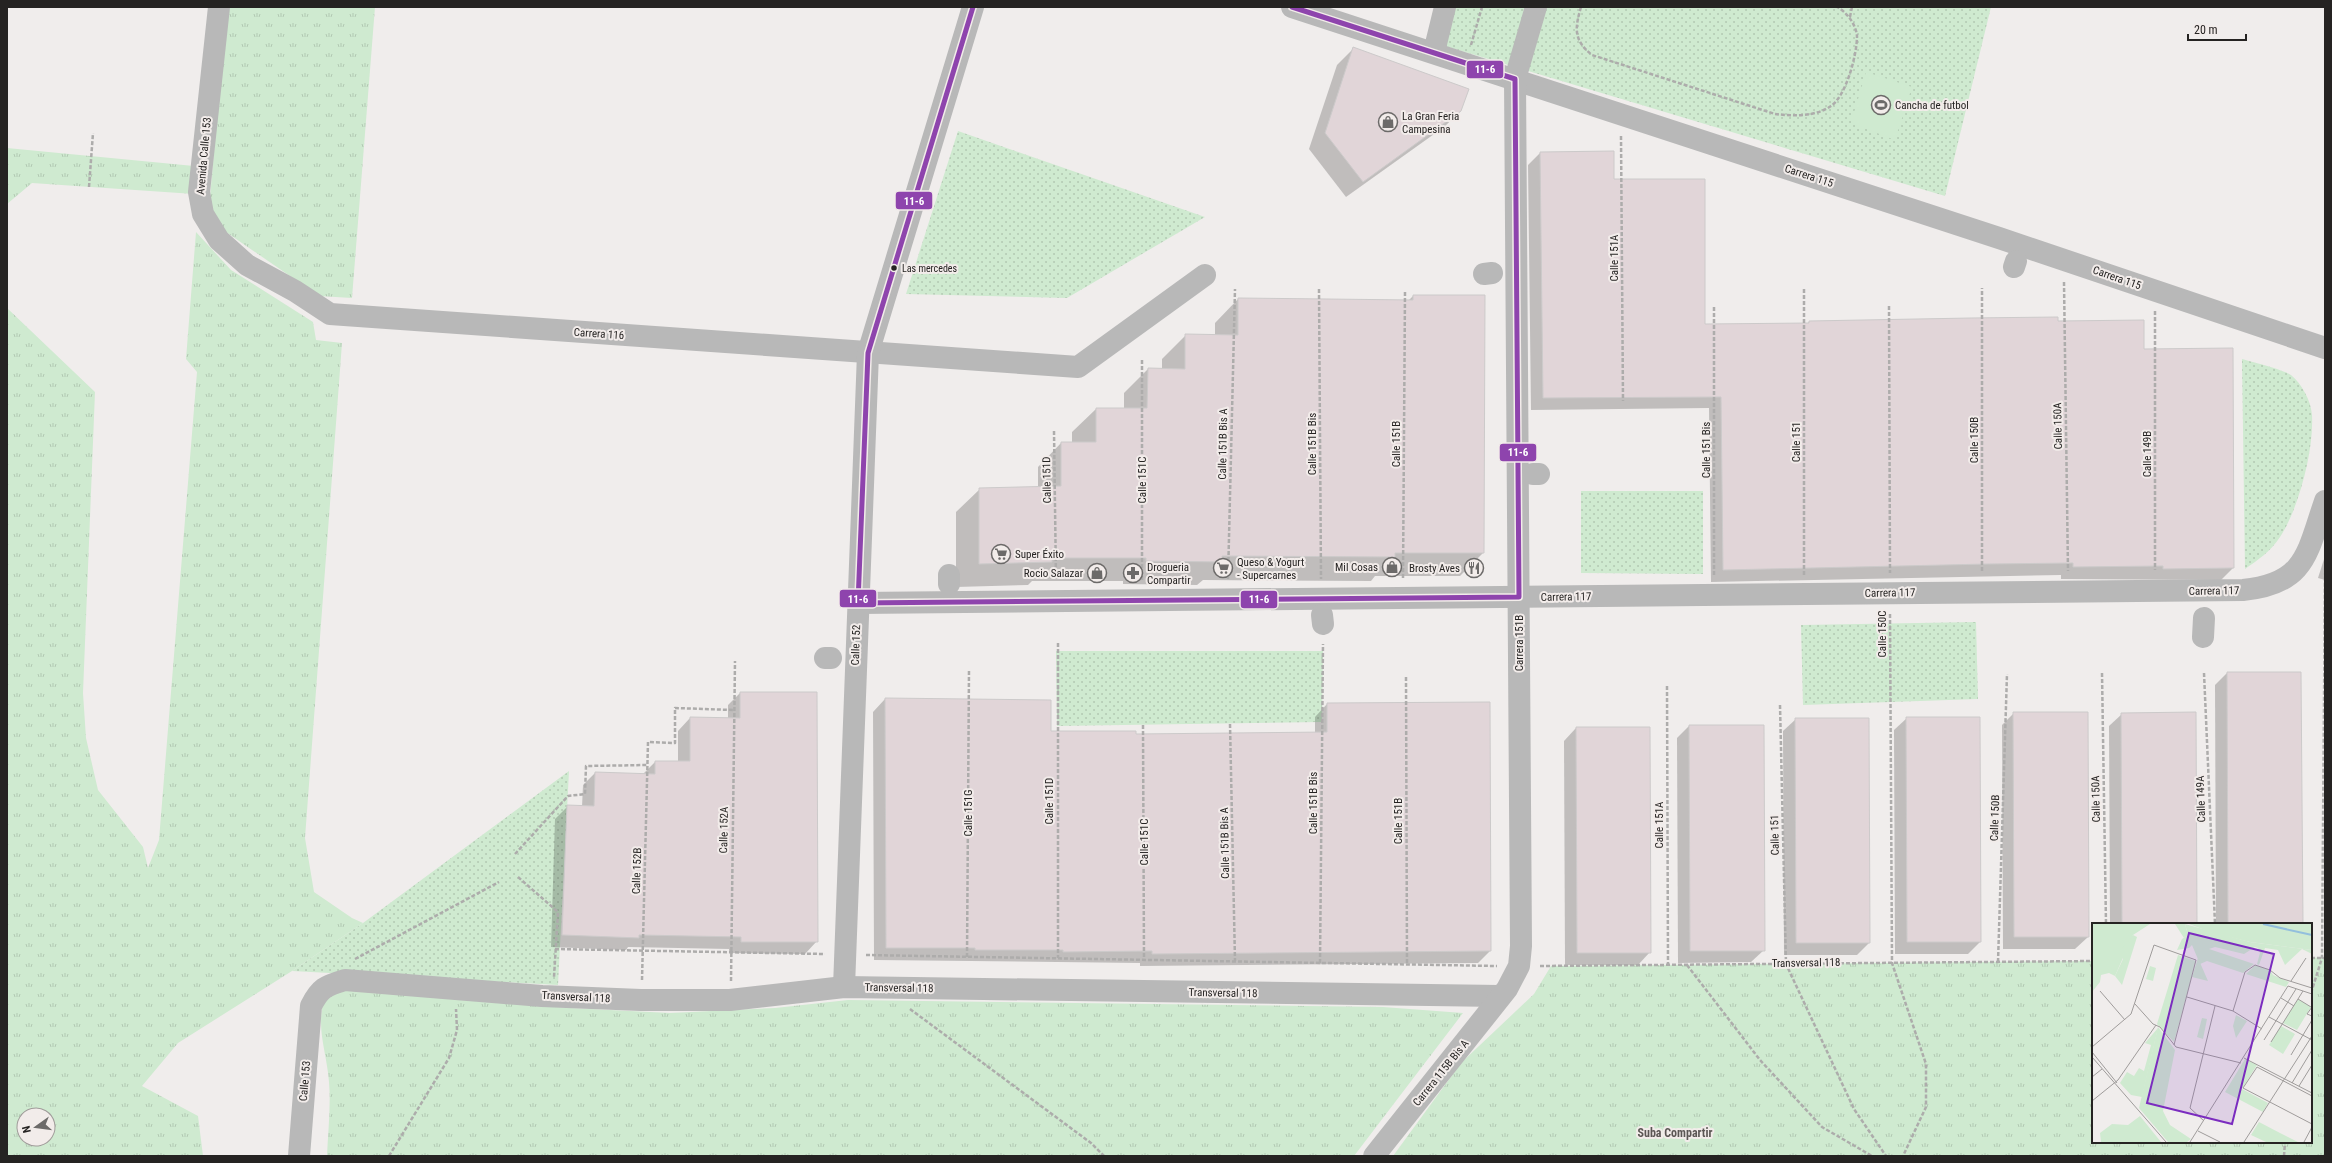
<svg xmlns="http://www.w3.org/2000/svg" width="2332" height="1163" viewBox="0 0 2332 1163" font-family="'Roboto Condensed',sans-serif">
<defs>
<pattern id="grass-tufts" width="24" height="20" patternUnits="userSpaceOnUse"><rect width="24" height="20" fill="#cfead0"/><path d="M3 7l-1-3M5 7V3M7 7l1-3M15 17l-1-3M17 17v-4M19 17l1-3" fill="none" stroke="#b2c8b2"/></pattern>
<pattern id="park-dots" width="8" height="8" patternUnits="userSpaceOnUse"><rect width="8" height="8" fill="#cfead0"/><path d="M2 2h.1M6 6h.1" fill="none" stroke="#b2c8b2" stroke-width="1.8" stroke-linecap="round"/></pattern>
</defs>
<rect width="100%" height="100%" fill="#f0edec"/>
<!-- grass -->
<g fill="url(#grass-tufts)" fill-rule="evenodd">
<path d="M227,7H375L352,298L319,296L226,232L209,208Z"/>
<path d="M7,148L194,166V194L32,183L7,204Z"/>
<path d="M196,232L231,270L313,322L316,340L342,343L305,838L314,892L352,918L363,923L292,971L178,1043L142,1086L198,1116L203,1156H7V308L95,392L83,693L86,738L98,790L143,847L148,868L159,840L197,372L186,359ZM24,1115H48V1139H24Z"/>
<path d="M2325,957V1156H1393L1461,1063L1534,994L1551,966L2093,961V1142H2311V958Z"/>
<path d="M339,989L570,1008L670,1013L775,1008L848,1000L1383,1007L1463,1013L1354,1156H327C328,1132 331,1106 329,1082C327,1052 314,1024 326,995Z"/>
</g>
<!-- park -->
<g fill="url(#park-dots)">
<path d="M1455,7H1991L1945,196L1445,46Z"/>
<path d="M958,131L1205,217L1067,298L906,294Z"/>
<path d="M2242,359C2253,362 2284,370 2291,375C2302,384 2311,401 2312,415C2314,450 2299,508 2280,537C2271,551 2258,560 2245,569Z"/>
<path d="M1581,491H1703V574L1581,573Z"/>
<path d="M1976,622L1978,699L1803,705L1801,625Z"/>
<path d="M1056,651H1323L1322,722L1057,726Z"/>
<path d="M569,771L558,985L292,971L363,923Z"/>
</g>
<!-- pitch -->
<path fill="#cfead0" d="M1866,72L1912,87L1895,140L1851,123Z"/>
<!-- shadow -->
<g fill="#0003">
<path d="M1353,49L1461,111L1444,127L1346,197L1309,149L1337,65Z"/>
<path d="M1540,153L1613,180L1704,325L1807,324L1809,322H2057L2143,350L2233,568L2221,580L2061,579V575L1711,582L1709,408L1531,410L1528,165Z"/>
<path d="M1413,296H1484L1483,553L1460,576H1375L1371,581L1203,580L1197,585L1123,584V581H1032L1028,585L956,587V512L980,489L1038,487V467L1061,443H1072V432L1096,409H1124V393L1148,369H1162V359L1186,335L1215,336V323L1238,299L1408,301Z"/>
<path d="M2325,556V580L2318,578Z"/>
<path d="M2227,673L2302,924H2216L2215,685Z"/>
<path d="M740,693L817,941L805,954L729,953V949L628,947L626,950L551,947L555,819L568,806L582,807L583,785L595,773L642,775L655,762H678V731L690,718L728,719V705Z"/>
<path d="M885,699L1050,732L1135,735L1315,733V717L1327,704L1490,951L1478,963L1140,966V963L874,960L873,712Z"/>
<path d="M2014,713L2088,937L2075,949H2003L2002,725Z"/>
<path d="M2122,714L2196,924H2110L2109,726Z"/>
<path d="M1907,718L1980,942L1968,954H1895L1894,730Z"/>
<path d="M1796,719L1869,943L1857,955H1784L1783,731Z"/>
<path d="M1689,726L1764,950L1751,962L1678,963L1677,738Z"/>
<path d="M1576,728L1650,952L1638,965H1565L1564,741Z"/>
</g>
<!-- building -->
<g fill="#e1d5d8" stroke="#cccaca">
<path d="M1353,47L1469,89L1461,111L1363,182L1325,133Z"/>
<path d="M1614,151V179H1705V324L1809,323V321L1971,318L2058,317V321L2144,320V349L2233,348L2234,568L2163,569V566L2073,567V563L1987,564L1723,570L1721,397L1543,398L1540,152Z"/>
<path d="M1413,295H1485L1484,553H1395V557L1222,556V562L1146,561V558H1052V562L979,564V488L1061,486V442H1096V408H1147L1148,368L1185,369V334L1238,335V298L1413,300Z"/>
<path d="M2227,672H2301L2303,924H2228Z"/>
<path d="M740,692H817L818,942H741V937L639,935V938L562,935L567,805L594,806L595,772L655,774V761H690V717L740,718Z"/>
<path d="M885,698L1051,700V731H1136V734L1327,732V703L1490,702L1491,951L1152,954V951L1063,952V950H975V948H886Z"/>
<path d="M2013,712H2088L2089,937H2014Z"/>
<path d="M2196,712L2197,924H2122L2121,713Z"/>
<path d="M1906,717H1980L1981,942H1907Z"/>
<path d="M1795,718H1869L1870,943H1796Z"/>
<path d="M1689,725H1764L1765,951H1690Z"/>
<path d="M1576,727H1650L1651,953H1577Z"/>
</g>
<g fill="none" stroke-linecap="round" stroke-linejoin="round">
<!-- path -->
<g stroke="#adacab" stroke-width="2.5" stroke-dasharray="4 2" stroke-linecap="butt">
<path d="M1581,7C1575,28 1573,40 1592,55L1775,114C1793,116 1815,117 1831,106C1846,96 1857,55 1857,36C1856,25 1847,12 1837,7"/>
<path d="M1850,17L1852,7"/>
<path d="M1471,45L1482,7"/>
<path d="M1621,136L1623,401"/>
<path d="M89,187L93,133"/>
<path d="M2064,282L2068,571"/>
<path d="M1319,289L1321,579"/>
<path d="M1804,289V575"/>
<path d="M1889,306L1890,573"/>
<path d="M2155,311V570"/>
<path d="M1054,431L1056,580"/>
<path d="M1982,571V288"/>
<path d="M1714,575V305"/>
<path d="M1403,578L1405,291"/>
<path d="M1228,579L1235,289"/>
<path d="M1142,580V359"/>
<path d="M1890,614L1892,963L1926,1064V1107L1903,1156"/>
<path d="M1058,643V958"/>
<path d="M2102,673L2106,924"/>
<path d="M2204,673L2215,924"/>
<path d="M1406,677L1407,964"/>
<path d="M1667,686L1668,965"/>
<path d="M1780,705L1786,964L1854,1109L1886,1156"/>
<path d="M1230,724L1235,961"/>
<path d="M1143,725L1144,960"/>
<path d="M515,854L568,796L585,794L586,766L648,765"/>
<path d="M518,877L558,912L554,977"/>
<path d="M555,949L825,954"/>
<path d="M866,955L1497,966"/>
<path d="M967,957L969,669"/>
<path d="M2311,958H2325"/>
<path d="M355,959L499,882"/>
<path d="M1998,962L2007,674"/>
<path d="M1320,963L1323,644"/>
<path d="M1687,965L1760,1060L1822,1127L1872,1156"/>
<path d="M1540,966L2093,961"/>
<path d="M642,980L648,742L675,743V708L733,710"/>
<path d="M731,981L735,661"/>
<path d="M2311,993L2322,958L2325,573"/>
<path d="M910,1009L1091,1143L1104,1156"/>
<path d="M389,1156L449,1058L457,1030L456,1009"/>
<path d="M2284,1156L2285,1142"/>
</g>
<!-- minor -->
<g stroke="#b8b8b8" stroke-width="22">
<path d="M219,7L199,192L203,214L219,240L247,265L295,291L330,314L1078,367L1205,275"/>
<path d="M1292,7L1999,238L2325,348"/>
<path d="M1434,52L1445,7"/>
<path d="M2014,267L2016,261"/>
<path d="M1484,274L1492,273"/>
<path d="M1533,474H1539"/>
<path d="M949,584V575"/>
<path d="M858,603L2243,590C2306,584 2307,553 2325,501"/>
<path d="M1322,615L1323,624"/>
<path d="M2203,637L2204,618"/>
<path d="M825,658H831"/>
<path d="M844,987L868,353L973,7"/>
<path d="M299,1156L311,1006C320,988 325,986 345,980L542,996L641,1000H730L844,987L1500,996"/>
<path d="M1374,1156L1507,989L1519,966L1521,946L1515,79L1536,7"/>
</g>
<!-- bus-1 casing -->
<g stroke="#f2ecea" stroke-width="8">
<path id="bus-1" d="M973,7L868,353L858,603L1519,597L1515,79L1292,7"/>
</g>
<!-- bus-1 -->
<use href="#bus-1" stroke="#8e44ad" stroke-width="5"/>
</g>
<!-- icons -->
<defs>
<g id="stadium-ring" transform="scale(1)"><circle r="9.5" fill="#f2ecea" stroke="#6c6a69" stroke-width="1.5"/><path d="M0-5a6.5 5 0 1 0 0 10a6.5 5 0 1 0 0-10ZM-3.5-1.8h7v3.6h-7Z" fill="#6c6a69"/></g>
<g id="shop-ring" transform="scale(1)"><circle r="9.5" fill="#f2ecea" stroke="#6c6a69" stroke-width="1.5"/><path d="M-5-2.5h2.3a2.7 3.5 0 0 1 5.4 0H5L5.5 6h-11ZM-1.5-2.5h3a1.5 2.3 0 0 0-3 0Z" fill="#6c6a69"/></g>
<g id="supermarket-ring" transform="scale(1)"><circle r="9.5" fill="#f2ecea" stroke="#6c6a69" stroke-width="1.5"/><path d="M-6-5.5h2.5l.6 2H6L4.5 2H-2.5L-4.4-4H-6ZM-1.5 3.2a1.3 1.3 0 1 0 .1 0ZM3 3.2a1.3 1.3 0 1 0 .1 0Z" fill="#6c6a69"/></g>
<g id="restaurant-ring" transform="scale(1)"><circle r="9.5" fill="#f2ecea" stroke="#6c6a69" stroke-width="1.5"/><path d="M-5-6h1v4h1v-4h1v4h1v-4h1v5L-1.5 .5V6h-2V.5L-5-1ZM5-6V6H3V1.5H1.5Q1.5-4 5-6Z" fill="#6c6a69"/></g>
<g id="pharmacy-ring" transform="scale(1)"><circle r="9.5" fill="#f2ecea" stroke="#6c6a69" stroke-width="1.5"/><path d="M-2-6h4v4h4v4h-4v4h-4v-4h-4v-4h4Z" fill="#6c6a69"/></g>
</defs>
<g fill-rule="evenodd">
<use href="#stadium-ring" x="1881" y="105"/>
<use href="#shop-ring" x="1388" y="122"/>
<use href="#supermarket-ring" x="1001" y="554"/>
<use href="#shop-ring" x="1392" y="567"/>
<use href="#supermarket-ring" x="1223" y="568"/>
<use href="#restaurant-ring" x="1474" y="568"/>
<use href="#shop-ring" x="1097" y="573"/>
<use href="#pharmacy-ring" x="1133" y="573"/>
</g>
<!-- markers -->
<circle fill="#252322" stroke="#f2ecea" stroke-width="1.5" cx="894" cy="268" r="3.5"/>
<g text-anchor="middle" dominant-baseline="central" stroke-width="4" stroke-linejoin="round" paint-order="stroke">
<!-- bus labels -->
<g font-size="10" fill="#252322" stroke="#f2ecea" text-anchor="start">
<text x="902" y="268">Las mercedes</text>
</g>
<!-- poi labels -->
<g font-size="11" fill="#252322" stroke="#f2ecea" text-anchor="start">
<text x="1895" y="105">Cancha de futbol</text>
<text x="1402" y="116">La Gran Feria<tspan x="1402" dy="13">Campesina</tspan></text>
<text x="1015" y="554">Super Éxito</text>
<text x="1237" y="562">Queso &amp; Yogurt<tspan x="1237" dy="13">- Supercarnes</tspan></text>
<text x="1147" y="567">Drogueria<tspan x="1147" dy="13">Compartir</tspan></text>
<text x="1378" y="567" text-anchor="end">Mil Cosas</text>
<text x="1460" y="568" text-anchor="end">Brosty Aves</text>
<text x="1083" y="573" text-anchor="end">Rocio Salazar</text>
</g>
<!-- street labels -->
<g font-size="11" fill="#252322" stroke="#f2ecea">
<text transform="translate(204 156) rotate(-85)">Avenida Calle 153</text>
<text transform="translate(1809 176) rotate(18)">Carrera 115</text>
<text transform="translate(1614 258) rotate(-90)">Calle 151A</text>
<text transform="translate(2117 278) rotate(19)">Carrera 115</text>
<text transform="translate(599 334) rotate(4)">Carrera 116</text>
<text transform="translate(2058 426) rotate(-91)">Calle 150A</text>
<text transform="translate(1974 440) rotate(-90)">Calle 150B</text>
<text transform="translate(1796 442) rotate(-90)">Calle 151</text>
<text transform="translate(1223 444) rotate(-89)">Calle 151B Bis A</text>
<text transform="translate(1312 444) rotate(-90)">Calle 151B Bis</text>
<text transform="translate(1396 444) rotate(-90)">Calle 151B</text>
<text transform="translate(1706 450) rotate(-90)">Calle 151 Bis</text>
<text transform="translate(2147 454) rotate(-90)">Calle 149B</text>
<text transform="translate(1047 480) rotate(-91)">Calle 151D</text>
<text transform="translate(1142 480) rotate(-90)">Calle 151C</text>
<text transform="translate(2214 591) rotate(-1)">Carrera 117</text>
<text transform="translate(1890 593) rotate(-1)">Carrera 117</text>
<text transform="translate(1566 597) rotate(-1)">Carrera 117</text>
<text transform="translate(1882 634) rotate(-90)">Calle 150C</text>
<text transform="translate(1519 643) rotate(-90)">Carrera 151B</text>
<text transform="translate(856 645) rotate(-88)">Calle 152</text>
<text transform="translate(2096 799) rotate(-91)">Calle 150A</text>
<text transform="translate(2201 799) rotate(-92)">Calle 149A</text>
<text transform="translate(1049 801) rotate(-90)">Calle 151D</text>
<text transform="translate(1313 803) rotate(-90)">Calle 151B Bis</text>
<text transform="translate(968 813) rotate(-90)">Calle 151G</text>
<text transform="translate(1995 818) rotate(-88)">Calle 150B</text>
<text transform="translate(1398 821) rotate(-90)">Calle 151B</text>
<text transform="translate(1659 825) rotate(-90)">Calle 151A</text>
<text transform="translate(724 830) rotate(-89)">Calle 152A</text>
<text transform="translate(1775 835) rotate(-91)">Calle 151</text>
<text transform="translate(1144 842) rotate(-90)">Calle 151C</text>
<text transform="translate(1225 843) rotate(-91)">Calle 151B Bis A</text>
<text transform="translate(637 871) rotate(-88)">Calle 152B</text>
<text transform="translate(1806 963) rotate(-1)">Transversal 118</text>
<text transform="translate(899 988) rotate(1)">Transversal 118</text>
<text transform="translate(1223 993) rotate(1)">Transversal 118</text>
<text transform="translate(576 997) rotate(3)">Transversal 118</text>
<text transform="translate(1441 1073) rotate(-51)">Carrera 115B Bis A</text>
<text transform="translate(305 1081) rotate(-85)">Calle 153</text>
</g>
<!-- neighbourhood labels -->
<g font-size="12" font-weight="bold" fill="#5b5654" stroke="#f2ecea">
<text x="1675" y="1133">Suba Compartir</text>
</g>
</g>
<!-- overview -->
<g transform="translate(2092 923)">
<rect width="220" height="220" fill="#f0edec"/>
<path d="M93,1L158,19L220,27V31L210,26L193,42L186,27L173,25L167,42L165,41L168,30L166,25L163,24L152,31L123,24L117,26L162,41L151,50L115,38L108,41L100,22L97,25L85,27L90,16L96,12ZM86,32L104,38L82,119L65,101ZM163,42L178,47L181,52L197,59L194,64L154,51ZM66,104L83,127L71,188L78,202L99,216L95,219H76L47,185ZM48,193L69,219H9L8,210L20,201L36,202Z" fill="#cfead0"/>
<path d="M0,1H58L41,12L23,53L17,50L9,52L8,59L0,69ZM83,1H93L96,12L92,15ZM97,1H220V27L158,19L118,9Z" fill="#cfead0"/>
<path d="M41,12L45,14L30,62L23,53L31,36L30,26ZM106,35L116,58L100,54ZM58,43L64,45L61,58L54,56ZM206,76L219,84L205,107L191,100ZM144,92L155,98L144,115L141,103ZM110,95L115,96L111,116L105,114ZM189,103L203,111L191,131L177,122ZM66,105L50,174L39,172L28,160L35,149L42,153L47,145L52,148L59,122L53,120ZM153,136L165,142L150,166L176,180L171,189L133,169ZM167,199L188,210L206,219H174L159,212Z" fill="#cfead0"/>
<path fill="none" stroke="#93bfdd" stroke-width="2" d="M171,1L220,12"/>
<path fill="none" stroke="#9f9c9b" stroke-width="1" d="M199,58L214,35M8,68L33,97M95,74L141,88L170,106M189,75L202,83M206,76L219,84M43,81L61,101L68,104L84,124L149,140M220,84L215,91L220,93M141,88L153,49L163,42L178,47L188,55L220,65M177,94L220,117M172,117L204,66M179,119L211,68M0,124L39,91L62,22L104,37L82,122M0,129L25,160M199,132L220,97M0,134L74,219M152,135L220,170M0,154L10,146M200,160L220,127M207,163L220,142M220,173L165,144L151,165L220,201M0,178L26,157L64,102M112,198L98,185L123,83M106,208L128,219M98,219L196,63L220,71M152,219L220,113M212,219L220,204"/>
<path fill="#7b2cbf" fill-opacity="0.15" stroke="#7b2cbf" stroke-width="2" d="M97,10L182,31L140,201L55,180Z"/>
<rect width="220" height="220" fill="none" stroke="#252322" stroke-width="2"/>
</g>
<g stroke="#f2ecea" stroke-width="1.5">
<rect x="1466" y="60" width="38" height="19" rx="4" fill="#8e44ad"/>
<rect x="895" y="191" width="38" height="19" rx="4" fill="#8e44ad"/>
<rect x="1499" y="443" width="38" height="19" rx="4" fill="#8e44ad"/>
<rect x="839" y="589" width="38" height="19" rx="4" fill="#8e44ad"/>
<rect x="1240" y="590" width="38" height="19" rx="4" fill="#8e44ad"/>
</g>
<g font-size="11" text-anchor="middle" font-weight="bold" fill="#fff">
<text x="1485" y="73">11-6</text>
<text x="914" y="205">11-6</text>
<text x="1518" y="456">11-6</text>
<text x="858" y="603">11-6</text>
<text x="1259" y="603">11-6</text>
</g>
<!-- border -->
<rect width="2332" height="1163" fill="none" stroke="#252322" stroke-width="16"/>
<!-- north arrow -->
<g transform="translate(36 1127) rotate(256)"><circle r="19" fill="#f2ecea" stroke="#a09c9a"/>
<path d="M0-3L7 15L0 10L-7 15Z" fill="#6c6a69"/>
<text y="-6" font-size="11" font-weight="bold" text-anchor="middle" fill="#252322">N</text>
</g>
<!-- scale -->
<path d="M2188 34v6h58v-6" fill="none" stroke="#252322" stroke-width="2"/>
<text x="2194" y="34" font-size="12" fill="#252322" stroke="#f2ecea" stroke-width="3" paint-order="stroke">20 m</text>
</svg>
